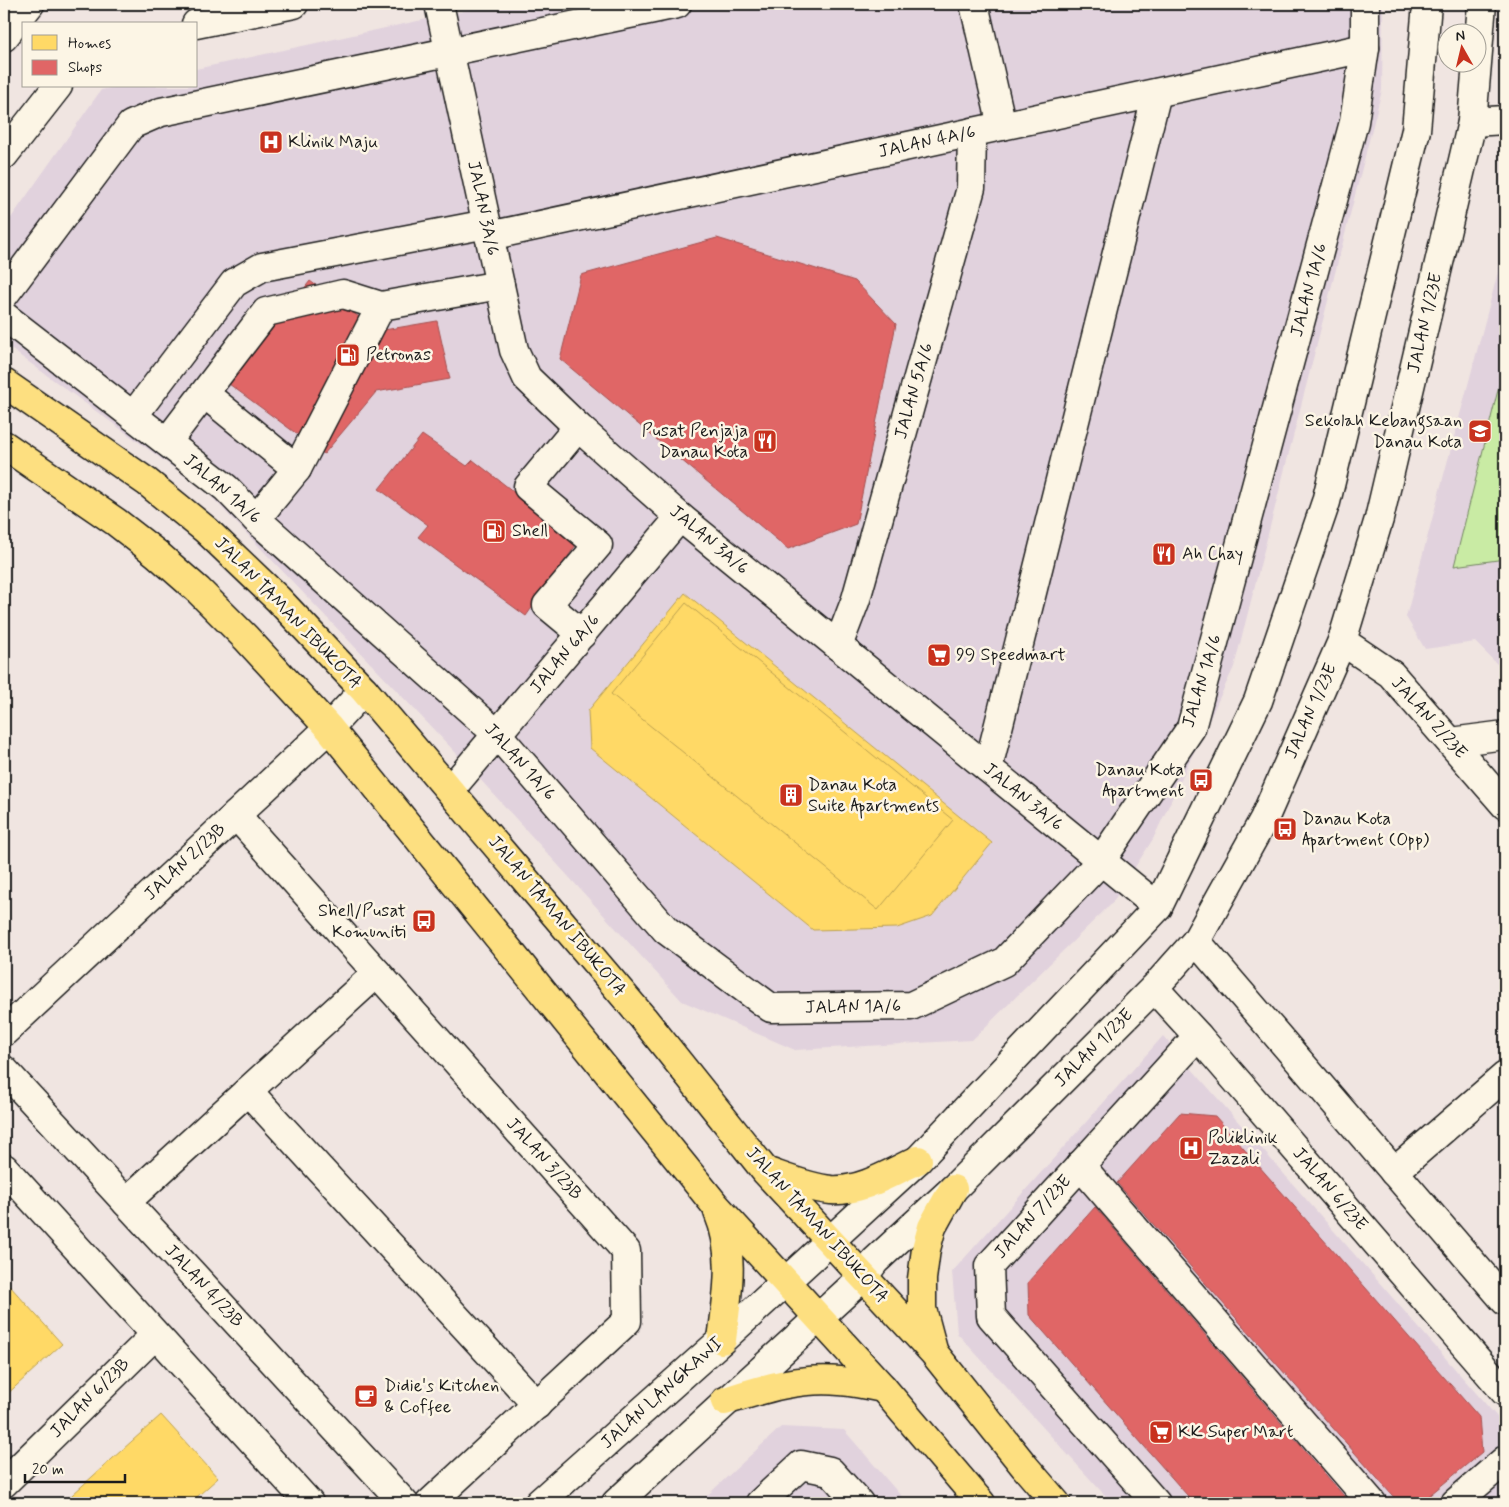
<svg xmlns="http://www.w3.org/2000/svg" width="1509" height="1507" viewBox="0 0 1509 1507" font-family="Mynerve,sans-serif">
<rect width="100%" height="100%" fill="#f0e5e1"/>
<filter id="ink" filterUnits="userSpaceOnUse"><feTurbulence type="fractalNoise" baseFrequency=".02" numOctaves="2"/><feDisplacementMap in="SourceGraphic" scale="10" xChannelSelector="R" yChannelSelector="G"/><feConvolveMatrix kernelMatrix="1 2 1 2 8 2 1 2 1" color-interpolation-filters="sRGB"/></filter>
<g filter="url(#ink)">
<!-- built -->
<g fill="#e1d2dd">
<path d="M496,4H1383L1382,90L1234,667L1153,839L1112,903L972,1040L795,1050L682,1001L457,754L207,492L4,344V228L101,90L119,86H196V69Z"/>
<path d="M1505,246V672L1475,642L1425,649L1406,617Z"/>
<path d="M1163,1036L1505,1426V1491L1490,1503H1112L957,1333L952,1272Z"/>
<path d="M781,1427L844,1430L907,1503H699Z"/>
</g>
<!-- green -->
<path fill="#c9eba4" stroke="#728460" d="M1505,362V559L1454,566Z"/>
<!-- homes -->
<g fill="#ffd966" stroke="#bba050">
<path d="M685,593L992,843L932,916L897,928L813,930L590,748L588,711Z"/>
<path d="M686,603L953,820L878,910L611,694Z"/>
<path d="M9,1285L62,1344L4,1397V1289Z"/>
<path d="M161,1415L218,1478L190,1503H63Z"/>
</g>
<!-- shops -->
<g fill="#e06666" stroke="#a55050">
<path d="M717,238L855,281L896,324L856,524L788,549L560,359L581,275Z"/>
<path d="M310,281L378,331L437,321L450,379L376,392L324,454L229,384Z"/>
<path d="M422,435L467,466L473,460L578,542L526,616L418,537L428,525L379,489Z"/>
<path d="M1180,1113L1215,1116L1479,1417L1482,1452L1420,1503H1399L1117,1183Z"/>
<path d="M1095,1207L1350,1503H1194L1029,1315L1028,1282Z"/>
</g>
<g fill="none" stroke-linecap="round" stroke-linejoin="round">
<!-- minor casing -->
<g stroke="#1c1c1c" stroke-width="31">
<g id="minor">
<path d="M439,4L514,350L527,378L578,427L680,517L1158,907"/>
<path d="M974,4L1002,126"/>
<path d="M196,24L294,4"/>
<path d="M4,37L30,4"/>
<path d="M1472,122L1505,120"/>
<path d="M4,155L58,86"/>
<path d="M489,236L1365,48"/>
<path d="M4,295L131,125L161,112L677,4"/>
<path d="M4,316L226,488L256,519L497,734L666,930L771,1008L911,1006L1004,962L1101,861L1191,728L1354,122L1365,48V4"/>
<path d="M205,394L297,469L256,519"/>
<path d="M133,416L234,283L262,267L487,224"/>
<path d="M578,427L528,487L598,545L547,605L582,634"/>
<path d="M167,442L266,312L343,294L381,306L500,285"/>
<path d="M297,469L381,306"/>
<path d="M1342,641L1391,674L1505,805"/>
<path d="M838,646L856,599L971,188L972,132"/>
<path d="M1451,742L1505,735"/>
<path d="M988,768L1157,93"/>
<path d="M450,790L680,517"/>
<path d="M236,815L626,1251L627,1321L430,1503"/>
<path d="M1196,941L1505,1301"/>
<path d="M1154,988L1198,1036L1505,1392"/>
<path d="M4,1032L329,728L364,690"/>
<path d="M4,1070L404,1503"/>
<path d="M248,1091L537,1405"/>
<path d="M1080,1165L1372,1503"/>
<path d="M4,1168L309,1503"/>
<path d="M1394,1172L1505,1076"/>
<path d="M126,1202L377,973"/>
<path d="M4,1483L155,1335"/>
<path d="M539,1503L722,1340L918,1160L1158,907L1258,701L1326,502L1416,130L1427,4"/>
<path d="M616,1503L863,1277L875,1261L953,1189L1154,988L1196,941L1264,819L1342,641L1379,519L1472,122L1482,4"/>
<path d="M760,1503L801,1465L830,1471L859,1503"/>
<path d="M1156,1503L991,1316L989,1266L1198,1036"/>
<path d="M1455,1503L1505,1460"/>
</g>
</g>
<!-- major casing -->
<g stroke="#1c1c1c" stroke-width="31">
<g id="major">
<path d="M4,383L147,482L206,530L278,599L364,690L643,1018L766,1172L934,1353L1025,1467L1056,1503"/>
<path d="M4,445L116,522L157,554L198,590L246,638L329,728L716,1206L883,1388L981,1503"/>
<path d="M768,1172C788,1179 810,1188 831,1190C861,1192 892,1172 918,1160"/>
<path d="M718,1212C736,1254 727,1297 722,1340"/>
<path d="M933,1350L922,1309V1279L926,1249L932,1227L953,1189"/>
<path d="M725,1401C763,1389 799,1377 840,1381C854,1382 869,1385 883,1388"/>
</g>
</g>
<!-- minor -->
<use href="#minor" stroke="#fcf5e5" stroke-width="28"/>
<!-- major -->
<use href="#major" stroke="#fddf80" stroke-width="28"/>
</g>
</g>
<!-- icons -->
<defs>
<g id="hospital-square" transform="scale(1.25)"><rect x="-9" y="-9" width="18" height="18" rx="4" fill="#c8321e" stroke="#fcf5e5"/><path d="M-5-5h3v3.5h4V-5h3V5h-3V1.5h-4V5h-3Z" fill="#fff"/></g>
<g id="fuel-square" transform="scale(1.25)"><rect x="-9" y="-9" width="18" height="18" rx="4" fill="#c8321e" stroke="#fcf5e5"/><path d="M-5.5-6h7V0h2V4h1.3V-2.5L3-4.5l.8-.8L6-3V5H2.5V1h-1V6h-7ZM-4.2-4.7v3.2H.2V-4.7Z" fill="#fff"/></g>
<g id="school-square" transform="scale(1.25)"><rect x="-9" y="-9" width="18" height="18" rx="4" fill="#c8321e" stroke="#fcf5e5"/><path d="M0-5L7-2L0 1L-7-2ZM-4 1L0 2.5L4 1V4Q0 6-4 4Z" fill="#fff"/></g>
<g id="restaurant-square" transform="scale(1.25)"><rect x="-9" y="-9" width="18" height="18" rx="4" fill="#c8321e" stroke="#fcf5e5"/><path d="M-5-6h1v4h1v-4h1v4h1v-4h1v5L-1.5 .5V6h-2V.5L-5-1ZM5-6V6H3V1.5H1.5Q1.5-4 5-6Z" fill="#fff"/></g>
<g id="supermarket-square" transform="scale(1.25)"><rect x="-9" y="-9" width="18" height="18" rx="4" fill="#c8321e" stroke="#fcf5e5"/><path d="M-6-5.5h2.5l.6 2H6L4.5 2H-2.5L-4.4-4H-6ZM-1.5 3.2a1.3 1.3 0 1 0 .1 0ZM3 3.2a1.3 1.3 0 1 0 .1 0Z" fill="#fff"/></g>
<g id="bus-square" transform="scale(1.25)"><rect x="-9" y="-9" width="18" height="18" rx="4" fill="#c8321e" stroke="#fcf5e5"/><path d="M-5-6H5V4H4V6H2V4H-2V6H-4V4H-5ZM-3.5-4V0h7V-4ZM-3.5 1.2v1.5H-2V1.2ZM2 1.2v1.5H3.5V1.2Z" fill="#fff"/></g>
<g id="building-square" transform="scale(1.25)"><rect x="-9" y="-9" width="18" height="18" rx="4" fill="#c8321e" stroke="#fcf5e5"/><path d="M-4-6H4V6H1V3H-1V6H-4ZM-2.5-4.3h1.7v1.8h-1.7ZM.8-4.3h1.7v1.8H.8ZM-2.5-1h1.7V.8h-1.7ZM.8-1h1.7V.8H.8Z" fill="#fff"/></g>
<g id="cafe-square" transform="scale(1.25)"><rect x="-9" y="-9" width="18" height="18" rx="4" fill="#c8321e" stroke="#fcf5e5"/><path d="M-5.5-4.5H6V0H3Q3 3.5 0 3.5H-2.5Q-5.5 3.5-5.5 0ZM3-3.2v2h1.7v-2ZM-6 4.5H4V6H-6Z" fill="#fff"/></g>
</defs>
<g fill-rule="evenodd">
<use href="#hospital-square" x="271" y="142"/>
<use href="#fuel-square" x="348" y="355"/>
<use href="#school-square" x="1480" y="431"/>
<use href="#restaurant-square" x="765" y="441"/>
<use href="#fuel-square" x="494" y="531"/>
<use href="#restaurant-square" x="1164" y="554"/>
<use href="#supermarket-square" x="939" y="655"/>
<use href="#bus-square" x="1201" y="780"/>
<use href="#building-square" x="791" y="795"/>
<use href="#bus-square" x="1285" y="829"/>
<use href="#bus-square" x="424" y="921"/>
<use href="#hospital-square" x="1191" y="1148"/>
<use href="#cafe-square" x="366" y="1396"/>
<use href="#supermarket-square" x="1161" y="1432"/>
</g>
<g text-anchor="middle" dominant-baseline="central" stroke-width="5" stroke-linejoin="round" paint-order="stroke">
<!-- poi labels -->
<g font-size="18" fill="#1c1c1c" stroke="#fcf5e5" text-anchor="start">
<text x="288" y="142">Klinik Maju</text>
<text x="366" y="355">Petronas</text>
<text x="1462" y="421" text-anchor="end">Sekolah Kebangsaan<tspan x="1462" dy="21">Danau Kota</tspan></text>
<text x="748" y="431" text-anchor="end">Pusat Penjaja<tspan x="748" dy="21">Danau Kota</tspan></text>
<text x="512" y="531">Shell</text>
<text x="1182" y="554">Ah Chay</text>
<text x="956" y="655">99 Speedmart</text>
<text x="1184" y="770" text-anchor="end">Danau Kota<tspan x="1184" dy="21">Apartment</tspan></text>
<text x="808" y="785">Danau Kota<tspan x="808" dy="21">Suite Apartments</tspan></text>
<text x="1302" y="819">Danau Kota<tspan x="1302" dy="21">Apartment (Opp)</tspan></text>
<text x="406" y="911" text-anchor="end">Shell/Pusat<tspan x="406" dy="21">Komuniti</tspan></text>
<text x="1208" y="1138">Poliklinik<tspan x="1208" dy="21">Zazali</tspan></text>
<text x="384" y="1386">Didie's Kitchen<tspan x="384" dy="21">&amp; Coffee</tspan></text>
<text x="1178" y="1432">KK Super Mart</text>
</g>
<!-- street labels -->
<g font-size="18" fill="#1c1c1c" stroke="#fcf5e5">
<text transform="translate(927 142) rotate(-12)">JALAN 4A/6</text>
<text transform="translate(483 208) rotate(78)">JALAN 3A/6</text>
<text transform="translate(1309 290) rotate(-75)">JALAN 1A/6</text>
<text transform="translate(1425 323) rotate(-77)">JALAN 1/23E</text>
<text transform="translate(914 391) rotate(-74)">JALAN 5A/6</text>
<text transform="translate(222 489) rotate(41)">JALAN 1A/6</text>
<text transform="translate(709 540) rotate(40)">JALAN 3A/6</text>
<text transform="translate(288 613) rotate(46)">JALAN TAMAN IBUKOTA</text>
<text transform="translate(565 654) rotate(-50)">JALAN 6A/6</text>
<text transform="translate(1202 681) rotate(-73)">JALAN 1A/6</text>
<text transform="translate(1311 711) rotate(-66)">JALAN 1/23E</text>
<text transform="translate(1429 718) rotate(48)">JALAN 2/23E</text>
<text transform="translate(520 762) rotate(48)">JALAN 1A/6</text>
<text transform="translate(1023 797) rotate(39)">JALAN 3A/6</text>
<text transform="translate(185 862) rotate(-43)">JALAN 2/23B</text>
<text transform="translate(557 916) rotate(50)">JALAN TAMAN IBUKOTA</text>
<text transform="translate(853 1007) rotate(-1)">JALAN 1A/6</text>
<text transform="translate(1094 1048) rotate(-45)">JALAN 1/23E</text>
<text transform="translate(544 1159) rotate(48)">JALAN 3/23B</text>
<text transform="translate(1330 1189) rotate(49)">JALAN 6/23E</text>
<text transform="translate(1033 1217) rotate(-48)">JALAN 7/23E</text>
<text transform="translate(817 1225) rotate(48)">JALAN TAMAN IBUKOTA</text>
<text transform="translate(204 1286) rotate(47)">JALAN 4/23B</text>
<text transform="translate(662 1393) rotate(-42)">JALAN LANGKAWI</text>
<text transform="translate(90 1398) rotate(-45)">JALAN 6/23B</text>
</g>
</g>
<!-- margin -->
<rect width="1509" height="1507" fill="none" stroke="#fcf5e5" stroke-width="20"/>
<rect x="10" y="10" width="1489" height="1487" fill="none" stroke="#1c1c1c" stroke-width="2" filter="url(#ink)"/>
<!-- legend -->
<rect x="22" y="22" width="175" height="65" fill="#fcf5e5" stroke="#a29e95"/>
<rect x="32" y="35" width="25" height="15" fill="#ffd966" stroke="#a29e95"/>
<text x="68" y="48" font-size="15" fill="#1c1c1c">Homes</text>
<rect x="32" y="60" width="25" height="15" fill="#e06666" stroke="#a29e95"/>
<text x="68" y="72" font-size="15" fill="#1c1c1c">Shops</text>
<!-- north arrow -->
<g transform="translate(1462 48) rotate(352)"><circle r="24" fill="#fcf5e5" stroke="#a29e95"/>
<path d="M0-4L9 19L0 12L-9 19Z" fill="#c8321e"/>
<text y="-8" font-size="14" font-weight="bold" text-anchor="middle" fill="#1c1c1c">N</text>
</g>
<!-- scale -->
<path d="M25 1474v8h100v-8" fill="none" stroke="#1c1c1c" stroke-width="2.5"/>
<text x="32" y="1474" font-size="15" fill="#1c1c1c" stroke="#fcf5e5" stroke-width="4" paint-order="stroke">20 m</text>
</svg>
